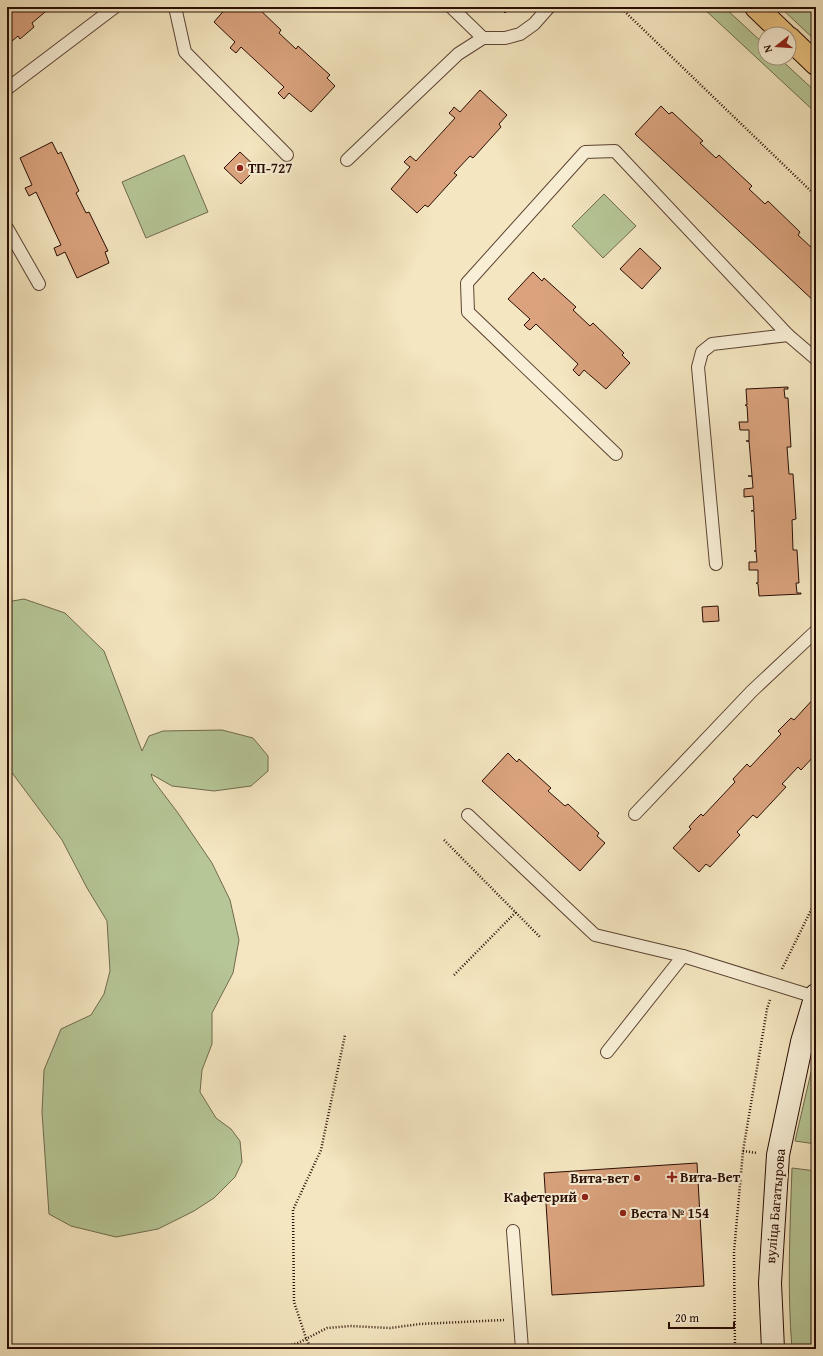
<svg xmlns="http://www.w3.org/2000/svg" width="823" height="1356" viewBox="0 0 823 1356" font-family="'Gentium Book Plus',serif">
<rect width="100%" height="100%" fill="#f4e6c0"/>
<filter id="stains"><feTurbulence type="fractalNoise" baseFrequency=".005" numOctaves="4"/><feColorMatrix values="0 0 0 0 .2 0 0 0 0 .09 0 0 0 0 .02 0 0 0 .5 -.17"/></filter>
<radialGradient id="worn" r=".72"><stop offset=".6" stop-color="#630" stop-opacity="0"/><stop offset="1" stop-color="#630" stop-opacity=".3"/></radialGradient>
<!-- green -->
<g fill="#b6c696" stroke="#706a4d">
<path d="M702,7H724L765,45V58H779L816,92V113Z"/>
<path d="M780,7H807L816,15V41Z"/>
<path d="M184,155L208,212L146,238L122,182Z"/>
<path d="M604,194L636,226L603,258L572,226Z"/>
<path d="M24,599L65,613L104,651L142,751L149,736L163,731L222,730L253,738L268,756V771L251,786L214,791L172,786L151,774L153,780L178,813L212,863L230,900L239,940L233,973L212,1013V1044L202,1070L200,1092L216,1118L231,1129L240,1141L242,1162L235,1177L214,1198L194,1211L158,1229L116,1237L71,1226L49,1214L42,1112L44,1070L61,1029L91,1015L104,994L110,971L107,921L87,888L62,840L7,766V602Z"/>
<path d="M816,1051V1144L795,1141Z"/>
<path d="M792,1168L816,1171V1349H792C787,1289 790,1228 792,1168Z"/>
</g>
<!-- building -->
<g fill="#daa37e" stroke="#290d04">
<path d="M7,7H51L32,23L34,27L20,39L18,36L7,45Z"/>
<path d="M227,7H257L281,30L279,33L296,49L298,46L330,75L327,78L335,86L311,112L289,93L284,99L278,93L284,87L241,47L236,53L230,48L235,42L214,22Z"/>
<path d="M499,7H511L505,13Z"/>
<path d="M480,90L507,115L499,124L501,127L473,158L470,156L454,173L457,175L428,207L425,205L417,213L391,189L410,167L404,162L410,156L416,161L455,118L449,113L452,110L454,107L460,112Z"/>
<path d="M661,106L669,114L672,112L703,141L700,143L716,158L719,155L752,186L749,189L765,204L768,201L800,232L798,235L814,250L816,248V303L635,134Z"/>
<path d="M52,142L58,154L61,152L79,191L76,193L86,213L89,212L108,251L105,252L109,263L77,278L65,252L57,256L54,248L61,245L36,192L29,196L25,188L32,185L20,158Z"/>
<path d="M240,152L257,168L241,184L224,168Z"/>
<path d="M640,248L661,268L642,289L620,269Z"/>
<path d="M533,272L542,281L544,278L576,307L573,310L590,326L593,323L624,353L622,355L630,363L606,389L584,370L579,376L573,370L578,364L536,324L530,330L527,328L524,325L530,319L508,299Z"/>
<path d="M788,387V389H784L785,398H788L791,447H787L789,474H793L796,519L792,520L793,550H797L799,583H796L797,593H801V594L759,596L758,584L756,583H758V570H749V562H757L756,551H754H756L754,511H751L754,510L753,496L744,497V489L753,488L752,476H748H752L749,441H746H749V430H740L739,422H748L747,406L745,405H747L746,389Z"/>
<path d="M718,606L719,621L703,622L702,607Z"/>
<path d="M816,696V754L801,770L798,767L782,784L786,787L757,818L753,815L737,832L740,835L710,867L706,864L699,872L673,848L691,829L689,827L694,821L701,814L703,816L735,782L733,779L747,764L750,767L781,734L778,731L791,718L794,720Z"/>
<path d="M508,753L517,762L519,759L551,788L548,791L565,806L568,804L599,833L597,836L605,843L580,871L482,781Z"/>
<path d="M697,1163L704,1286L552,1295L544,1173Z"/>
</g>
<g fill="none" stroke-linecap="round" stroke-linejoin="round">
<!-- lane casing -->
<g stroke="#5c4333" stroke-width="14">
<g id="lane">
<path d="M175,7L185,52L287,155"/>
<path d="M451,7L483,38"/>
<path d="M8,88L115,7"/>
<path d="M347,160L458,54L483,38H505L520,34L534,24L549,7"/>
<path d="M7,228L39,284"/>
<path d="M616,454L468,312L467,283L585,152L615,151L788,335L816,359"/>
<path d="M716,564L698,367L702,352L712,344L788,335"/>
<path d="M635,814L752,691L816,631"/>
<path d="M468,815L595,935L683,956L815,997"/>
<path d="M607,1052L683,956"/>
<path d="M513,1231L522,1349"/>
</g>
</g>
<!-- secondary casing -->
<g stroke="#290d04" stroke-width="24">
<path id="secondary" d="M773,1349L770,1283L778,1155L802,1042L816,995"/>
</g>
<!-- primary casing -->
<g stroke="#290d04" stroke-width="24">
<g id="primary">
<path d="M756,7L784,34"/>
<path d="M789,38L816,64"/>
</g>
</g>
<!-- path -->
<g stroke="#290d04" stroke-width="2.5" stroke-dasharray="1 2" stroke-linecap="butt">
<path d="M620,7L816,196"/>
<path d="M444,840L540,937"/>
<path d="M782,969L816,900"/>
<path d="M454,975L516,912"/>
<path d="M743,1151L757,1153"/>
<path d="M274,1349L298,1343L327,1328L350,1326L390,1328L420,1324L504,1320"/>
<path d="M311,1349L306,1338L294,1302L293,1210L321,1150L345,1035"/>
<path d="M735,1349L734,1252L743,1151L767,1009L770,1000"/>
</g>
<!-- lane -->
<use href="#lane" stroke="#f8efd6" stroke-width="12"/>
<!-- secondary -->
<use href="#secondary" stroke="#f8efd6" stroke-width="22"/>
<!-- primary -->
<use href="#primary" stroke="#eac380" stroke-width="22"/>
</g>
<!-- markers -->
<g fill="#8f2418" stroke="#f8efd6" stroke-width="1.5">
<circle cx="240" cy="168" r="4"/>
<path d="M670 1171h4v4h4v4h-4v4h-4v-4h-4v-4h4z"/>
<circle cx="637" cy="1178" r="4"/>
<circle cx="585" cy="1197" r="4"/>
<circle cx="623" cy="1213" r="4"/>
</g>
<g text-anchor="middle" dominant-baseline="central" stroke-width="4" stroke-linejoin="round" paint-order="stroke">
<!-- poi labels -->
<g font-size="14" font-weight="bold" fill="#290d04" stroke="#f8efd6" text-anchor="start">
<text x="248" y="168">ТП-727</text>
<text x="680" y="1177">Вита-Вет</text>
<text x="629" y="1178" text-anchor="end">Вита-вет</text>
<text x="577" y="1197" text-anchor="end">Кафетерий</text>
<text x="631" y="1213">Веста № 154</text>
</g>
<!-- street labels -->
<g font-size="14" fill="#290d04" stroke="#f8efd6">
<text transform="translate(775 1206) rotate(-85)">вуліца Багатырова</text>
</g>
</g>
<!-- margin -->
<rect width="823" height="1356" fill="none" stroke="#f4e6c0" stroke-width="24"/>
<rect x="8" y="8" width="807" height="1340" fill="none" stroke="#290d04" stroke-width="2"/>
<rect x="12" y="12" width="799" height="1332" fill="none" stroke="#290d04"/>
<!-- north arrow -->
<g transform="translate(777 46) rotate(253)"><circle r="19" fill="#f8efd6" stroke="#a59582"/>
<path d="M0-3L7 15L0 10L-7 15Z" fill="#8f2418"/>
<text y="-6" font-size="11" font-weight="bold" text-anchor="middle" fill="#290d04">N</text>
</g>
<!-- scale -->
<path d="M669 1322v6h65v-6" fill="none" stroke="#290d04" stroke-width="2"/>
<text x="675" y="1322" font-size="12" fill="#290d04" stroke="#f8efd6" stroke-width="3" paint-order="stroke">20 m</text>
<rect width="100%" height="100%" filter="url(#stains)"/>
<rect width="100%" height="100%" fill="url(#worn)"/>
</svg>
